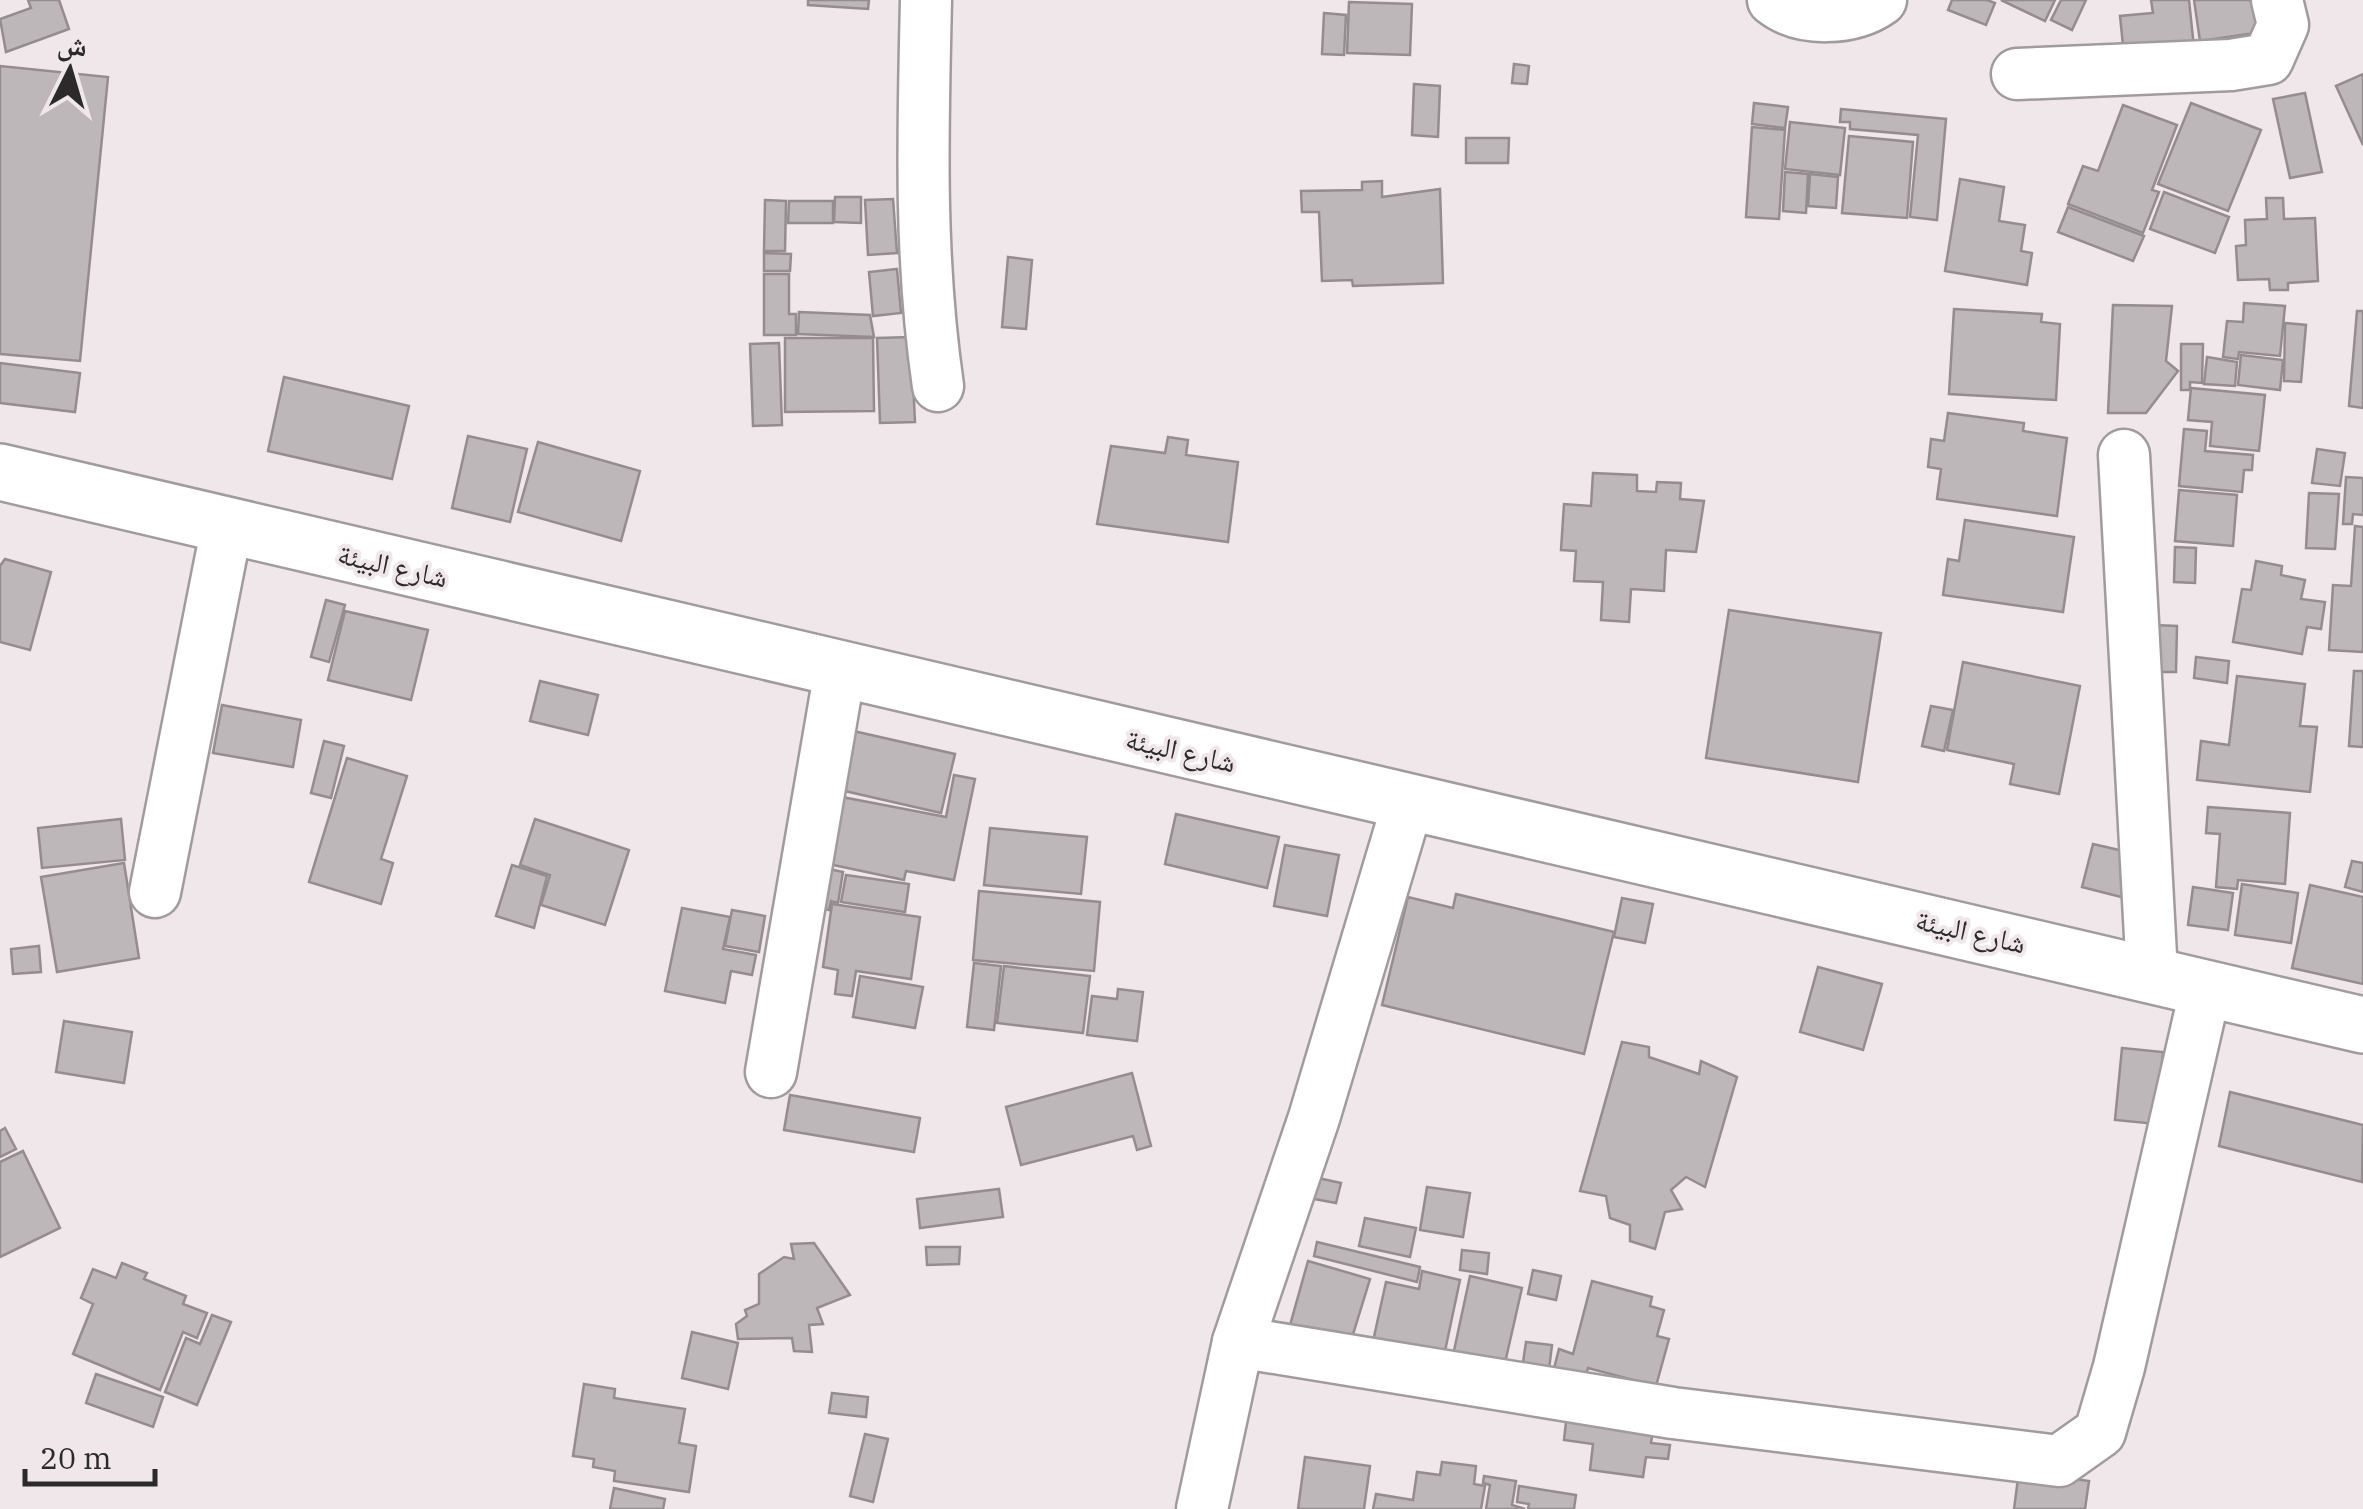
<svg xmlns="http://www.w3.org/2000/svg" width="2363" height="1509" viewBox="0 0 2363 1509" font-family="'IBM Plex Serif','Noto Naskh Arabic',serif">
<rect width="100%" height="100%" fill="#efe7ea"/>
<!-- building -->
<g fill="#beb7b9" stroke="#948d8f" stroke-width="2.5">
<path d="M28,0H59L69,29L6,52L0,19L31,8Z"/>
<path d="M808,0H869L868,9L808,5Z"/>
<path d="M1952,0H1987L1995,3L1986,25L1948,10Z"/>
<path d="M2001,0H2055L2045,21Z"/>
<path d="M2061,0H2086L2072,30L2051,20Z"/>
<path d="M2151,0H2189L2195,57L2125,65L2120,16L2153,13Z"/>
<path d="M2194,0H2264L2269,31L2200,41Z"/>
<path d="M1349,2L1412,4L1410,55L1347,53Z"/>
<path d="M1324,13L1346,15L1344,55L1322,54Z"/>
<path d="M1514,64L1529,66L1527,84L1512,83Z"/>
<path d="M0,66L108,77L80,361L0,354Z"/>
<path d="M2363,74V145L2336,86Z"/>
<path d="M1414,84L1440,86L1438,137L1412,135Z"/>
<path d="M2305,93L2322,172L2290,178L2273,99Z"/>
<path d="M1754,103L1788,107L1785,128L1752,124Z"/>
<path d="M2191,103L2261,130L2228,211L2158,184Z"/>
<path d="M2123,105L2177,125L2152,190L2159,192L2143,233L2068,204L2083,166L2098,171Z"/>
<path d="M1841,109L1946,119L1937,220L1910,217L1918,135L1850,129V122H1840Z"/>
<path d="M1790,122L1845,128L1840,175L1785,169Z"/>
<path d="M1752,127L1785,130L1779,219L1746,217Z"/>
<path d="M1849,136L1913,142L1907,218L1842,213Z"/>
<path d="M1466,138H1509L1508,163H1466Z"/>
<path d="M1785,172L1808,174L1806,213L1783,211Z"/>
<path d="M1810,174L1838,177L1836,208L1808,206Z"/>
<path d="M1960,179L2004,187L1999,221L2025,225L2021,251L2032,253L2027,285L1945,271Z"/>
<path d="M1382,181V197L1440,189L1443,283L1353,286L1352,280L1322,281L1319,212H1302L1301,191L1362,190V182Z"/>
<path d="M2164,192L2229,217L2215,253L2150,229Z"/>
<path d="M835,197H861V223L834,222Z"/>
<path d="M2266,198H2283L2284,219L2315,218L2318,281L2288,283V290H2270L2269,279L2238,280L2236,246L2246,245L2245,220L2267,219Z"/>
<path d="M893,199L897,253L868,255L865,200Z"/>
<path d="M765,200L786,201L785,251H764Z"/>
<path d="M789,201H833V223H788Z"/>
<path d="M2068,207L2144,236L2133,261L2058,232Z"/>
<path d="M764,253L791,254L790,271H764Z"/>
<path d="M1008,257L1032,260L1026,329L1002,327Z"/>
<path d="M897,269L901,313L873,316L869,272Z"/>
<path d="M764,274H789V314H796V335H764Z"/>
<path d="M2244,303L2285,306L2280,356L2239,352L2238,359L2223,357L2227,321L2243,322Z"/>
<path d="M2113,305L2172,306L2166,361L2178,371L2146,413H2108Z"/>
<path d="M1954,309L2042,314L2041,322L2060,324L2056,400L1949,394Z"/>
<path d="M2357,311H2363V408L2349,406Z"/>
<path d="M799,312L870,315L874,337L798,334Z"/>
<path d="M2285,323L2306,325L2301,382L2284,381Z"/>
<path d="M911,337L915,422L880,423L877,338Z"/>
<path d="M785,338H873L874,411L785,412Z"/>
<path d="M779,343L782,425L753,426L750,344Z"/>
<path d="M2181,344H2203L2202,383L2190,382V390H2181Z"/>
<path d="M2241,355L2283,360L2280,390L2238,385Z"/>
<path d="M2207,357L2237,362L2235,386L2204,384Z"/>
<path d="M0,363L80,373L75,412L0,403Z"/>
<path d="M284,377L409,406L392,479L268,451Z"/>
<path d="M2191,388L2265,395L2259,451L2210,446L2212,422L2188,420Z"/>
<path d="M1948,413L2024,423L2023,431L2067,438L2057,516L1937,499L1941,469L1928,467L1931,439L1944,441Z"/>
<path d="M2184,429L2207,431L2205,451L2253,455L2252,470H2244L2242,492L2179,486Z"/>
<path d="M468,436L527,449L510,522L452,508Z"/>
<path d="M1168,437L1188,440L1186,455L1238,462L1228,542L1097,524L1111,446L1165,453Z"/>
<path d="M538,442L640,471L621,541L518,512Z"/>
<path d="M2317,449L2345,453L2340,486L2312,483Z"/>
<path d="M1593,473L1637,475V491L1656,492L1657,482L1681,483L1680,499L1704,501L1696,552L1666,550L1664,591L1631,589L1629,622L1601,620L1603,582L1574,581L1576,551L1561,550L1564,504L1591,506Z"/>
<path d="M2346,477L2363,478V515L2353,514L2352,524H2343Z"/>
<path d="M2179,490L2237,495L2233,546L2175,541Z"/>
<path d="M2309,493L2339,494L2335,549L2306,548Z"/>
<path d="M1965,520L2074,537L2063,612L1943,595L1948,559L1959,561Z"/>
<path d="M2355,526L2363,527V652L2329,650L2333,585L2351,586Z"/>
<path d="M2175,547L2196,548L2195,583L2174,582Z"/>
<path d="M5,559L51,572L30,650L0,642V566Z"/>
<path d="M2256,561L2282,566L2281,575L2305,580L2301,599L2325,602L2321,629L2307,627L2302,654L2233,642L2242,589L2251,590Z"/>
<path d="M326,600L345,605L329,662L311,657Z"/>
<path d="M1729,610L1881,633L1858,782L1706,758Z"/>
<path d="M345,611L428,630L411,700L328,680Z"/>
<path d="M2154,625L2177,626L2176,672H2153Z"/>
<path d="M2196,657L2229,661L2227,683L2194,678Z"/>
<path d="M1963,662L2080,686L2059,794L2010,784L2014,764L1947,750Z"/>
<path d="M2354,671H2363V747L2349,746Z"/>
<path d="M2237,676L2305,684L2300,726L2317,727L2310,792L2197,780L2201,741L2229,745Z"/>
<path d="M540,681L598,695L588,735L530,721Z"/>
<path d="M222,705L301,720L293,767L213,753Z"/>
<path d="M1931,706L1953,710L1944,751L1922,746Z"/>
<path d="M849,730L955,754L941,813L836,789Z"/>
<path d="M324,741L344,746L331,798L311,793Z"/>
<path d="M347,758L407,776L381,859L393,863L381,904L309,882Z"/>
<path d="M954,775L975,779L954,880L906,871L904,880L824,863L837,796L946,817Z"/>
<path d="M2208,807L2290,813L2285,884L2238,880L2237,889L2216,887L2220,834L2206,833Z"/>
<path d="M1176,814L1279,837L1267,888L1165,864Z"/>
<path d="M121,819L125,860L42,868L38,828Z"/>
<path d="M535,819L629,850L605,925L541,905L550,875L520,865Z"/>
<path d="M990,828L1087,837L1081,894L984,885Z"/>
<path d="M2093,844L2132,853L2121,897L2082,887Z"/>
<path d="M1285,845L1339,855L1327,916L1274,906Z"/>
<path d="M2352,861L2363,863V892L2345,887Z"/>
<path d="M124,863L139,958L57,972L41,877Z"/>
<path d="M512,865L547,876L534,928L496,916Z"/>
<path d="M820,867L843,872L838,903L831,901L829,910L814,907Z"/>
<path d="M846,875L909,884L905,912L841,902Z"/>
<path d="M2242,884L2298,893L2291,943L2235,935Z"/>
<path d="M2310,885L2363,897V984L2292,968Z"/>
<path d="M2193,887L2233,893L2228,930L2188,925Z"/>
<path d="M979,891L1100,902L1094,971L973,960Z"/>
<path d="M1456,894L1614,932L1584,1054L1382,1005L1408,897L1453,908Z"/>
<path d="M1622,898L1653,904L1645,943L1614,937Z"/>
<path d="M832,904L920,917L911,979L856,971L852,996L835,994L838,970L823,967Z"/>
<path d="M682,908L730,917L723,949L756,955L752,975L731,971L725,1003L665,991Z"/>
<path d="M732,910L765,916L759,952L725,946Z"/>
<path d="M39,946L41,972L13,974L11,949Z"/>
<path d="M974,963L1001,966L994,1030L967,1027Z"/>
<path d="M1004,966L1090,976L1083,1033L997,1023Z"/>
<path d="M1818,967L1882,984L1863,1050L1800,1032Z"/>
<path d="M860,976L923,987L915,1028L853,1017Z"/>
<path d="M1118,989L1143,992L1137,1041L1087,1035L1092,996L1117,999Z"/>
<path d="M64,1021L132,1032L124,1083L56,1072Z"/>
<path d="M1622,1042L1649,1047V1057L1699,1074L1701,1061L1737,1077L1705,1187L1686,1177L1671,1190L1682,1209L1665,1212L1655,1249L1630,1241V1225L1610,1218L1606,1196L1580,1191Z"/>
<path d="M2122,1048L2163,1052L2156,1124L2115,1120Z"/>
<path d="M1132,1073L1151,1146L1137,1150L1133,1136L1021,1165L1006,1107Z"/>
<path d="M2230,1092L2363,1125L2362,1182L2219,1146Z"/>
<path d="M790,1095L920,1118L914,1152L784,1130Z"/>
<path d="M5,1128L16,1149L0,1157V1131Z"/>
<path d="M23,1151L60,1228L0,1257V1162Z"/>
<path d="M1318,1178L1341,1183L1336,1203L1314,1199Z"/>
<path d="M1427,1187L1470,1193L1463,1237L1420,1230Z"/>
<path d="M999,1189L1003,1217L920,1228L917,1199Z"/>
<path d="M1365,1218L1416,1228L1410,1257L1359,1246Z"/>
<path d="M1317,1242L1420,1267L1417,1282L1314,1256Z"/>
<path d="M814,1243L850,1295L817,1308L823,1324L809,1325L812,1352L794,1351L792,1338L738,1339L736,1324L747,1316L745,1310L759,1304V1274L784,1257L794,1259L791,1244Z"/>
<path d="M926,1247H960L959,1264L927,1265Z"/>
<path d="M1462,1250L1489,1253L1487,1274L1460,1270Z"/>
<path d="M1308,1261L1370,1279L1347,1354L1287,1336Z"/>
<path d="M122,1263L147,1273L144,1279L186,1296L183,1304L207,1313L197,1338L183,1332L160,1390L73,1354L93,1304L81,1298L93,1269L116,1278Z"/>
<path d="M1533,1270L1561,1276L1556,1300L1528,1294Z"/>
<path d="M1422,1271L1460,1280L1441,1370L1370,1355L1386,1282L1419,1289Z"/>
<path d="M1470,1276L1522,1288L1500,1385L1449,1374Z"/>
<path d="M1592,1281L1652,1297L1650,1306L1664,1310L1657,1336L1669,1339L1656,1386L1588,1368L1582,1389L1551,1380L1559,1349L1573,1354Z"/>
<path d="M212,1315L231,1322L197,1405L165,1392L186,1338L200,1344Z"/>
<path d="M692,1332L738,1343L728,1389L682,1378Z"/>
<path d="M1526,1342L1552,1345L1547,1386L1520,1383Z"/>
<path d="M96,1374L163,1397L153,1427L86,1403Z"/>
<path d="M584,1384L615,1389L614,1398L685,1409L679,1443L696,1446L689,1492L614,1481L615,1471L593,1467L594,1459L573,1456Z"/>
<path d="M832,1393L868,1397L866,1417L829,1413Z"/>
<path d="M1567,1413L1654,1423L1651,1443L1670,1445L1668,1459L1646,1457L1643,1477L1590,1470L1593,1444L1564,1440Z"/>
<path d="M865,1434L888,1439L873,1502L850,1496Z"/>
<path d="M1305,1457L1370,1466L1364,1509H1298Z"/>
<path d="M1442,1462L1476,1466L1474,1484L1485,1486L1481,1509H1373L1376,1494L1413,1500L1417,1472L1440,1475Z"/>
<path d="M2019,1471L2089,1481L2085,1509H2014Z"/>
<path d="M1484,1476L1516,1481L1512,1505L1525,1509H1486L1490,1485L1483,1483Z"/>
<path d="M1519,1486L1576,1495L1574,1509H1528L1529,1504L1517,1502Z"/>
<path d="M614,1488L665,1499L663,1509H610Z"/>
</g>
<g fill="none" stroke-linecap="round" stroke-linejoin="round">
<!-- street casing -->
<g stroke="#a19b9d" stroke-width="55">
<g id="street">
<path d="M926,0C923,130 919,257 938,386"/>
<path d="M1773,0C1802,23 1853,20 1881,0"/>
<path d="M2017,74L2231,65L2268,59L2283,25L2277,0"/>
<path d="M2124,455L2152,974"/>
<path d="M155,892L227,526"/>
<path d="M771,1072L840,670"/>
<path d="M1238,1342L1673,1413L2059,1461L2100,1432L2119,1367L2206,987"/>
<path d="M1202,1509L1238,1342L1314,1118L1408,803"/>
</g>
</g>
<!-- secondary casing -->
<g stroke="#a19b9d" stroke-width="60">
<path id="secondary" d="M0,472L2363,1025"/>
</g>
<!-- street -->
<use href="#street" stroke="#fff" stroke-width="50"/>
<!-- secondary -->
<use href="#secondary" stroke="#fff" stroke-width="55"/>
</g>
<g text-anchor="middle" dominant-baseline="central" stroke-width="8" stroke-linejoin="round" paint-order="stroke">
<!-- street labels -->
<g font-size="28" fill="#2b292a" stroke="#efe7ea">
<text transform="translate(393 565) rotate(13)">شارع البيئة</text>
<text transform="translate(1181 750) rotate(13)">شارع البيئة</text>
<text transform="translate(1971 931) rotate(13)">شارع البيئة</text>
</g>
</g>
<!-- north arrow -->
<g transform="translate(70 70) rotate(5)" stroke="#efe7ea" stroke-width="8" paint-order="stroke">
<path d="M0-8L18 38L0 25L-18 38Z" fill="#2b292a"/>
<text y="-15" font-size="28" font-weight="bold" text-anchor="middle" fill="#2b292a">ش</text>
</g>
<!-- scale -->
<path d="M25 1469v15h130v-15" fill="none" stroke="#2b292a" stroke-width="5"/>
<text x="40" y="1469" font-size="30" fill="#2b292a" stroke="#efe7ea" stroke-width="8" paint-order="stroke">20 m</text>
</svg>
